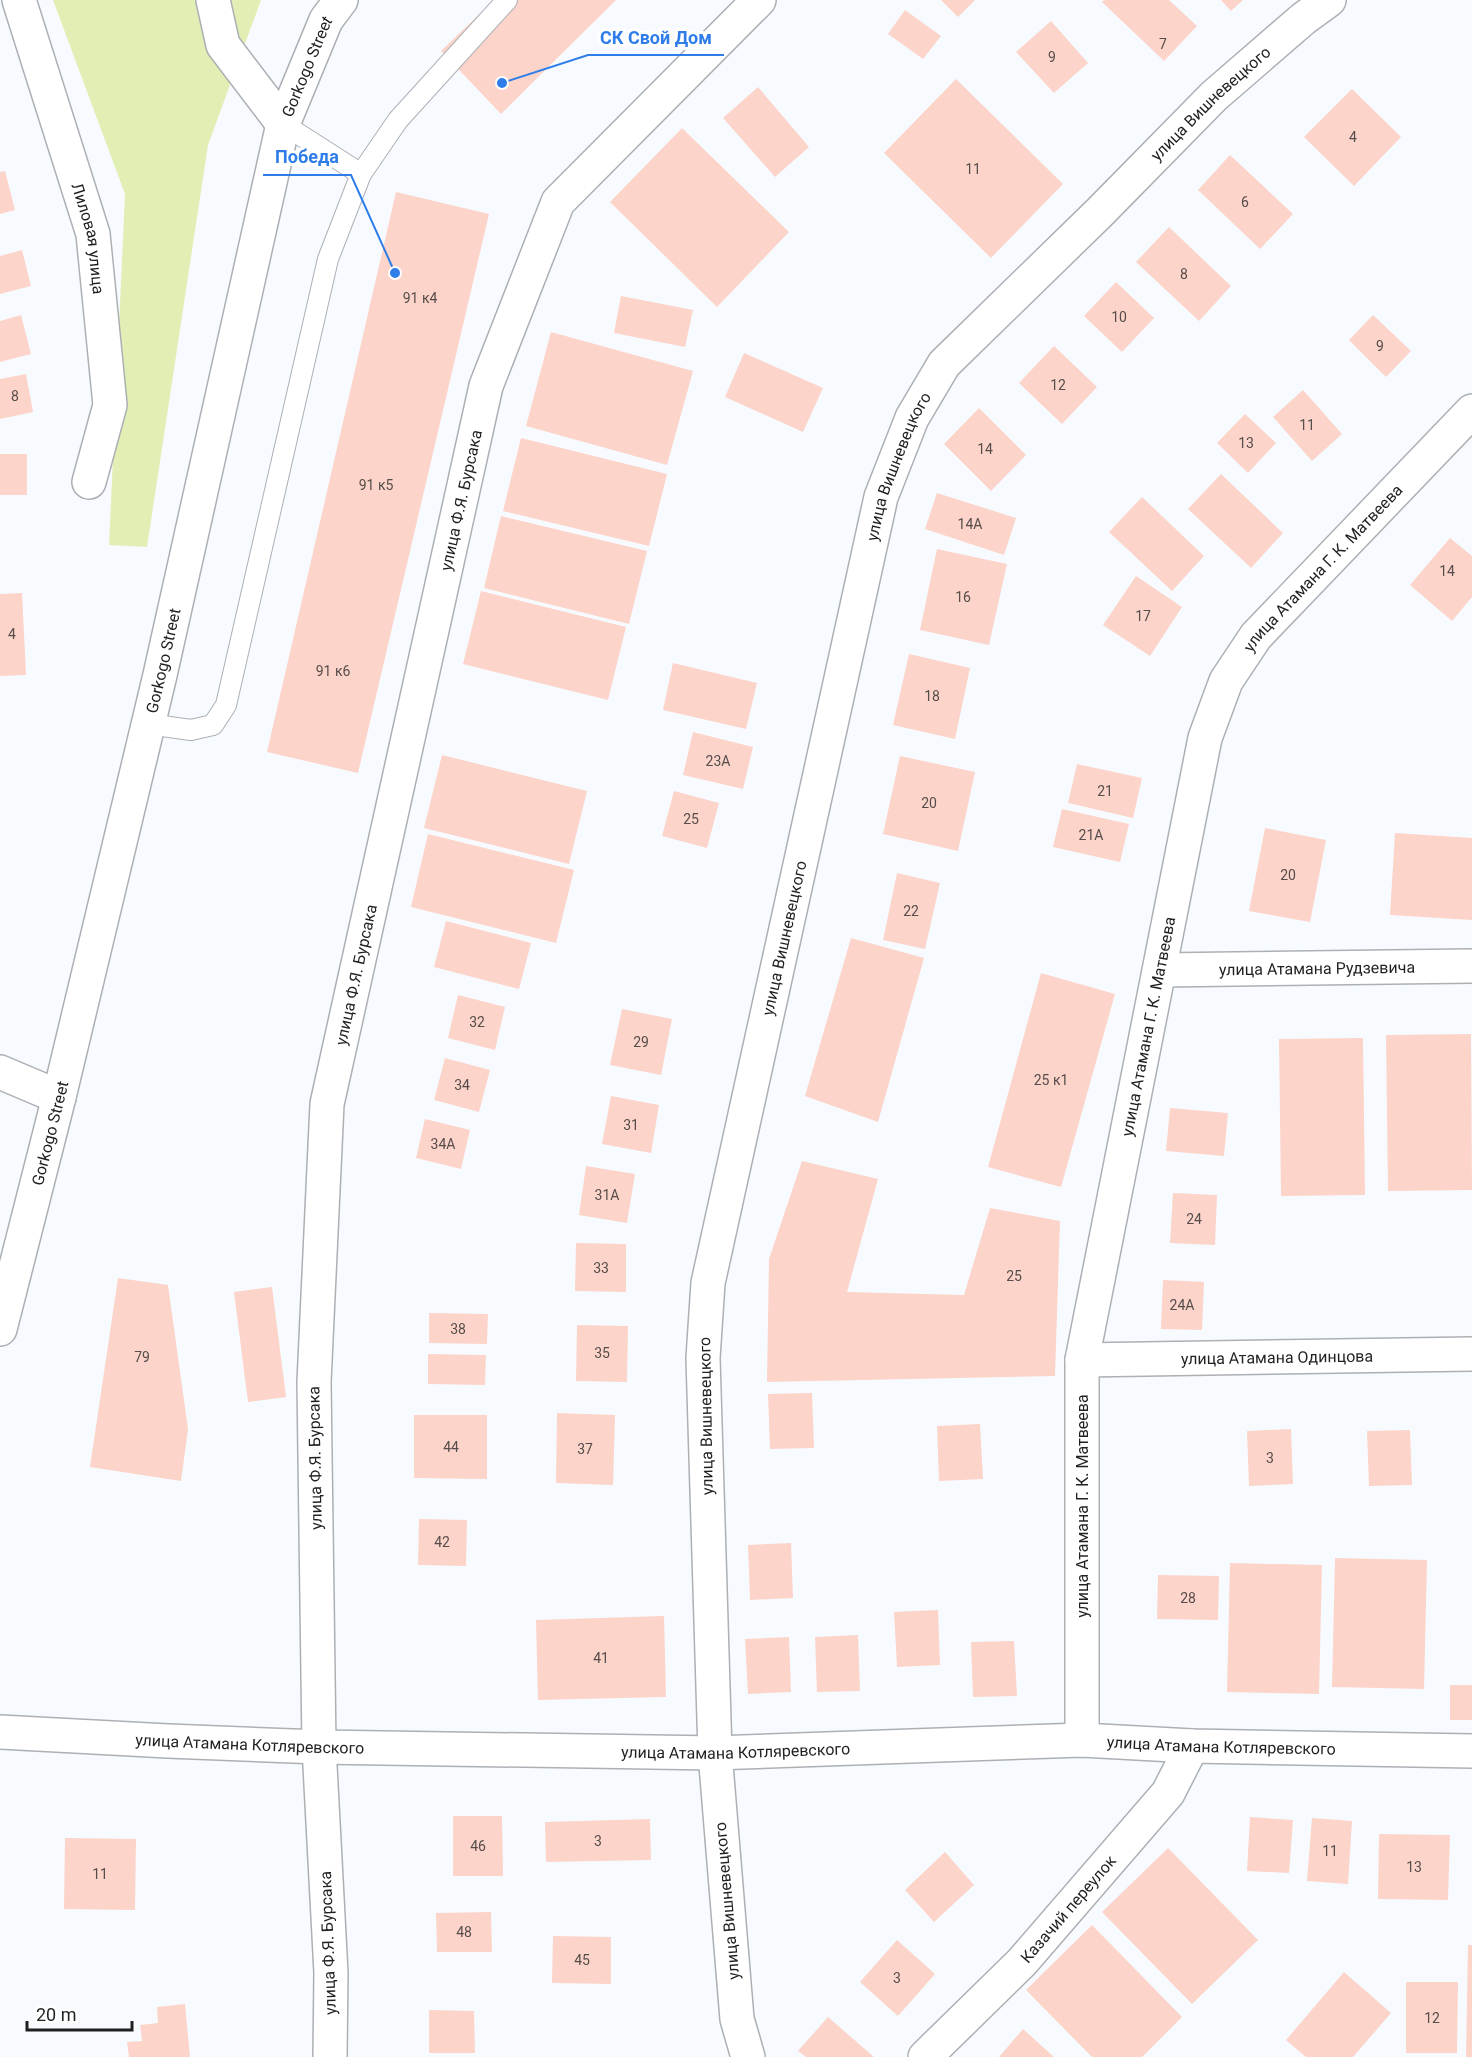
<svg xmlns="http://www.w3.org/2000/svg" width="1472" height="2057" viewBox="0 0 1472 2057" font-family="Roboto,sans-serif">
<rect width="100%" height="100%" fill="#f7fbff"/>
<!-- green -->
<path fill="#e1eeb4" d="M53,0H261L208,145L147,547L109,545L125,194Z"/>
<!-- building -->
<g fill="#fcd4ca">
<path d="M494,0H616L501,114L441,51Z"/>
<path d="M941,0H975L958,17Z"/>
<path d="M1104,0H1169L1197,26L1164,61L1102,2Z"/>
<path d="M1221,0H1243L1231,11Z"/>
<path d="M905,10L941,36L923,59L888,34Z"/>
<path d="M1051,21L1088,63L1054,93L1016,52Z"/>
<path d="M956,79L1063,184L991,258L884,153Z"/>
<path d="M758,87L809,147L775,177L723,118Z"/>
<path d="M1352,89L1401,137L1354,186L1304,137Z"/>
<path d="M682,128L789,232L717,307L610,202Z"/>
<path d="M1230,155L1293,214L1260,249L1198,190Z"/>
<path d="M5,171L15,210L0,214V172Z"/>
<path d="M396,192L489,214L358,773L267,752Z"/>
<path d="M1169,227L1231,286L1199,321L1136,262Z"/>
<path d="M22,250L31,286L0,294V256Z"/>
<path d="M1116,282L1154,318L1122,352L1084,316Z"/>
<path d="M621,296L693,310L685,347L614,333Z"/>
<path d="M21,315L31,354L0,362V321Z"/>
<path d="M1373,315L1411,351L1386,377L1349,340Z"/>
<path d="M551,332L693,371L667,465L526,426Z"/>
<path d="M1054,346L1097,387L1062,424L1019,383Z"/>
<path d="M744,353L823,388L803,432L725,397Z"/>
<path d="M26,374L33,412L0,419V379Z"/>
<path d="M1303,390L1342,434L1312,461L1273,417Z"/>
<path d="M979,408L1026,455L991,491L944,444Z"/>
<path d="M1245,414L1276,443L1248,473L1217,443Z"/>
<path d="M521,438L667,474L649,546L503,511Z"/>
<rect x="0" y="454" width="27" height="41"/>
<path d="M1221,474L1283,533L1251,568L1188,509Z"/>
<path d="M937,493L1016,518L1004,555L925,529Z"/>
<path d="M1142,497L1204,556L1172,591L1109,532Z"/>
<path d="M501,516L647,551L629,624L484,588Z"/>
<path d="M1450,538L1472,556V597L1452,621L1410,585Z"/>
<path d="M937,549L1007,564L989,645L920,630Z"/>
<path d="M1136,576L1182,607L1150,656L1103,625Z"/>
<path d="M481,591L626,627L608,700L463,664Z"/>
<path d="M22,593L26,675L0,676V594Z"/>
<path d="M909,654L970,668L955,739L893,725Z"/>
<path d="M673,663L757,683L746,729L663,710Z"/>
<path d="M693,732L753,747L743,789L683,775Z"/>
<path d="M442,755L587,791L569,864L424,828Z"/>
<path d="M900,756L975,772L958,851L883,834Z"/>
<path d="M1077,764L1142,778L1133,818L1068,803Z"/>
<path d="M674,791L719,803L707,848L662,836Z"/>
<path d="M1062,809L1129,824L1120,862L1053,847Z"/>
<path d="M1265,828L1326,840L1310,922L1249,911Z"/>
<path d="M1395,833L1472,838V920L1390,915Z"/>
<path d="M428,834L574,870L556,943L411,907Z"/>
<path d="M897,873L940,883L925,949L883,940Z"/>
<path d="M446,921L531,943L519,989L434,967Z"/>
<path d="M851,938L924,958L878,1122L805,1096Z"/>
<path d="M1041,973L1115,994L1061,1187L988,1167Z"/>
<path d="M458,995L505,1007L495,1050L448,1038Z"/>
<path d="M622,1009L672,1019L661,1075L610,1065Z"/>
<path d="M1471,1034L1472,1190L1388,1191L1386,1035Z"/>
<path d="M1363,1038L1365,1195L1281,1196L1279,1039Z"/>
<path d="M445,1058L490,1070L479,1112L434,1100Z"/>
<path d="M611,1096L659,1105L651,1153L602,1144Z"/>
<path d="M1170,1108L1228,1113L1224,1156L1166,1151Z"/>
<path d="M425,1119L470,1130L461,1169L416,1158Z"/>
<path d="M802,1161L878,1179L847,1292L964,1295L990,1208L1060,1221L1055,1376L767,1382L769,1259Z"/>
<path d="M586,1166L635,1174L627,1223L579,1215Z"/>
<path d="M1173,1193L1217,1195L1215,1245L1170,1243Z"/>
<path d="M576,1243L626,1244V1292L575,1291Z"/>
<path d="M118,1278L168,1285L188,1429L181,1481L90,1467Z"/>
<path d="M1163,1280L1204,1282L1202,1330L1161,1329Z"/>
<path d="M272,1287L286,1397L248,1402L234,1292Z"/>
<path d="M429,1313L488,1314L487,1344L429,1343Z"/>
<path d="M577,1325L628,1326L627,1382L576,1381Z"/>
<path d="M428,1354L486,1355L485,1385L428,1384Z"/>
<path d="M812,1393L814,1448L770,1449L768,1394Z"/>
<path d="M557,1413L615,1415L613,1485L556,1483Z"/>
<path d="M414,1415H487V1479L414,1478Z"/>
<path d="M980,1424L983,1479L939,1481L937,1426Z"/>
<path d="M1291,1429L1293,1484L1249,1486L1247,1431Z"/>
<path d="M1410,1430L1412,1485L1369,1486L1367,1431Z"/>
<path d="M419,1519L467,1520L466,1566L418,1565Z"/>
<path d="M791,1543L793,1598L750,1600L748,1545Z"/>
<path d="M1335,1558L1427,1560L1424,1689L1332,1687Z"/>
<path d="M1230,1563L1322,1565L1319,1694L1227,1692Z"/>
<path d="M1158,1575L1219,1576L1218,1620L1157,1619Z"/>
<path d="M938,1610L940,1665L897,1667L894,1612Z"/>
<path d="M664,1616L666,1697L538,1700L536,1620Z"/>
<path d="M858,1635L860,1691L817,1692L815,1637Z"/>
<path d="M789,1637L791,1692L748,1694L745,1639Z"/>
<path d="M1014,1641L1017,1696L973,1697L971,1642Z"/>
<rect x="1450" y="1685" width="22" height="35"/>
<path d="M453,1816H502L503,1876H453Z"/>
<path d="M1250,1817L1293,1820L1289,1873L1247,1871Z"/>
<path d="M1312,1818L1352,1821L1348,1884L1307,1881Z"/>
<path d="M650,1819L651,1860L546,1862L545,1822Z"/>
<path d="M1379,1834L1450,1835L1448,1900L1378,1899Z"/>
<path d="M65,1838L136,1839L135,1910L64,1909Z"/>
<path d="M1168,1848L1258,1940L1192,2004L1102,1912Z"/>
<path d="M945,1852L974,1885L934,1922L905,1890Z"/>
<path d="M491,1912L492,1952H437L436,1913Z"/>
<path d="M1092,1925L1182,2017L1142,2057H1092L1026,1990Z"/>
<path d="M553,1936L611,1937V1984L552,1983Z"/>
<path d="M897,1940L935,1974L898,2016L860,1982Z"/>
<path d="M1468,1945H1472V2057H1466Z"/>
<path d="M1344,1972L1391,2013L1353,2057H1306L1286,2040Z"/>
<path d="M1406,1982H1458L1457,2053H1406Z"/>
<path d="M185,2004L190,2057H129L127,2042L142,2041L140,2025L158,2023L157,2007Z"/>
<path d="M429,2010L474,2011L475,2053H429Z"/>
<path d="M828,2017L874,2057H806L798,2051Z"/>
<path d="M1023,2029L1054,2057H999Z"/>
</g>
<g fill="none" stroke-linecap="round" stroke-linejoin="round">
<!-- service casing -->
<g stroke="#acb0b4" stroke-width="22">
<g id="service">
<path d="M283,124L361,174"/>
<path d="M148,724L191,730L213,725L226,705L328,259L361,174L398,120L507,0"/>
</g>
</g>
<!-- minor casing -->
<g stroke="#acb0b4" stroke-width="36">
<g id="minor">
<path id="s1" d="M19,0L93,234L110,405L89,482"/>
<path d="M213,0L223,45L283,124"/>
<path id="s2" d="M1161,970L1472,966"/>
<path d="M0,1072L59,1097"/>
<path id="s3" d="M1082,1360L1472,1354"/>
<path id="s4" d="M0,1732L168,1741L319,1747L715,1753L1082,1740L1192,1746L1472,1751"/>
<path id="s5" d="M1082,1740V1360L1205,738L1226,681L1256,636L1472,411"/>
<path id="s6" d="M330,2057L331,1973L319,1747L314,1382L327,1104L486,386L558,202L759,0"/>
<path id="s7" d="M748,2057L737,2019L715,1753L703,1358L708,1283L881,497L912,418L944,364L1100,212L1214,96L1303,19L1329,0"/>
<path id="s8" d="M925,2057L1022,1962L1168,1793L1192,1746"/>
</g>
</g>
<!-- secondary casing -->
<g stroke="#acb0b4" stroke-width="36">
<g id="secondary">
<path id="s9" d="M0,1329L59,1097L160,675L283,124L326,20L341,0"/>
</g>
</g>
<!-- service -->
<use href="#service" stroke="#fff" stroke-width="20"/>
<!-- minor -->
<use href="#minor" stroke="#fff" stroke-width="33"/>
<!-- secondary -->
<use href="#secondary" stroke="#fff" stroke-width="33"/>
</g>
<g text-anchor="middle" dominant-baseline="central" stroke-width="6" stroke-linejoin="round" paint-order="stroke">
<!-- number labels -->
<g font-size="14" fill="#564d4b">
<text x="1163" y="44">7</text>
<text x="1052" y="57">9</text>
<text x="1353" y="137">4</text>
<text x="973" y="169">11</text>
<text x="1245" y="202">6</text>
<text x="1184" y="274">8</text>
<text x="420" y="298">91 к4</text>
<text x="1119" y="317">10</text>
<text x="1380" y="346">9</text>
<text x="1058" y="385">12</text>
<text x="15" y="396">8</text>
<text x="1307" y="425">11</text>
<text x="1246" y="443">13</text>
<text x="985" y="449">14</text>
<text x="376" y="485">91 к5</text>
<text x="970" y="524">14А</text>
<text x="1447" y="571">14</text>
<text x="963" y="597">16</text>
<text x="1143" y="616">17</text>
<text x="12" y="634">4</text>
<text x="333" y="671">91 к6</text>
<text x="932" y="696">18</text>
<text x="718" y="761">23А</text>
<text x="1105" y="791">21</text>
<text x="929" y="803">20</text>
<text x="691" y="819">25</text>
<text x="1091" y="835">21А</text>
<text x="1288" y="875">20</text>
<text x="911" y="911">22</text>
<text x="477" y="1022">32</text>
<text x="641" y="1042">29</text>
<text x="1051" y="1080">25 к1</text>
<text x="462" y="1085">34</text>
<text x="631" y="1125">31</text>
<text x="443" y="1144">34А</text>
<text x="607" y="1195">31А</text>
<text x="1194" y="1219">24</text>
<text x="601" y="1268">33</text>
<text x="1014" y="1276">25</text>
<text x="1182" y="1305">24А</text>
<text x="458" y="1329">38</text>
<text x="602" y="1353">35</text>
<text x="142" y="1357">79</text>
<text x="451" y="1447">44</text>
<text x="585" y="1449">37</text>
<text x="1270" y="1458">3</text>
<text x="442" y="1542">42</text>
<text x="1188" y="1598">28</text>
<text x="601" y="1658">41</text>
<text x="598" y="1841">3</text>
<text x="478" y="1846">46</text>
<text x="1330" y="1851">11</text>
<text x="1414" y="1867">13</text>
<text x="100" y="1874">11</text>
<text x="464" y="1932">48</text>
<text x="582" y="1960">45</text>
<text x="897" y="1978">3</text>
<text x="1432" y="2018">12</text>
</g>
<!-- street labels -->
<g font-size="16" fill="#1e2021" stroke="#fff">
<text stroke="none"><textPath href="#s9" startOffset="1300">Gorkogo Street</textPath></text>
<text stroke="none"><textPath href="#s7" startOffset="2102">улица Вишневецкого</textPath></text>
<text stroke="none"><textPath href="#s1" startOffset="249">Лиловая улица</textPath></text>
<text stroke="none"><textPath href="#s7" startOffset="1616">улица Вишневецкого</textPath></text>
<text stroke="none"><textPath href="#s6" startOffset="1572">улица Ф.Я. Бурсака</textPath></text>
<text stroke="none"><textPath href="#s5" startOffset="1224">улица Атамана Г. К. Матвеева</textPath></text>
<text stroke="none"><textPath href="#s9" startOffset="688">Gorkogo Street</textPath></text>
<text stroke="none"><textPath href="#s7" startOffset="1130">улица Вишневецкого</textPath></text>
<text stroke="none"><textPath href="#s2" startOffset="156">улица Атамана Рудзевича</textPath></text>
<text stroke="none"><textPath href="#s6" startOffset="1086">улица Ф.Я. Бурсака</textPath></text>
<text stroke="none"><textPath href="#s5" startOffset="720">улица Атамана Г. К. Матвеева</textPath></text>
<text stroke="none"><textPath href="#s9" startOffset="202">Gorkogo Street</textPath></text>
<text stroke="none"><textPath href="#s3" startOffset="195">улица Атамана Одинцова</textPath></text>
<text transform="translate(706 1416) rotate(-91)">улица Вишневецкого</text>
<text transform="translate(315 1458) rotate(-91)">улица Ф.Я. Бурсака</text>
<text transform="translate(1082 1506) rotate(-90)">улица Атамана Г. К. Матвеева</text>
<text stroke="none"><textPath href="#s4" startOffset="250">улица Атамана Котляревского</textPath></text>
<text stroke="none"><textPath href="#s4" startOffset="1222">улица Атамана Котляревского</textPath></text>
<text stroke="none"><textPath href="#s4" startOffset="736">улица Атамана Котляревского</textPath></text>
<text transform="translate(727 1901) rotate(-95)">улица Вишневецкого</text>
<text stroke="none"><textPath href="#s8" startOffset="206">Казачий переулок</textPath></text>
<text transform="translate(328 1943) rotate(-92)">улица Ф.Я. Бурсака</text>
</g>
</g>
<!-- callouts -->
<path fill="none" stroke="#2f7de9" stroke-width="2" d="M502 83L588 55H724M395 273L351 175H263"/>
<g fill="#2f7de9" stroke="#fff" stroke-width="2">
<circle cx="502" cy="83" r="6"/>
<circle cx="395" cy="273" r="6"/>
</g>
<g font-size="18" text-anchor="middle" font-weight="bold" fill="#2f7de9" stroke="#fff" stroke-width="6" stroke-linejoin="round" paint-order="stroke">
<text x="656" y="44">СК Свой Дом</text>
<text x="307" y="163">Победа</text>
</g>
<!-- scale -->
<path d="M27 2021v9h105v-9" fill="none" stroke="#1e2021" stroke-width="3"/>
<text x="36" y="2021" font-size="18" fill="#1e2021" stroke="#ffffff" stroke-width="4.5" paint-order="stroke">20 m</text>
</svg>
